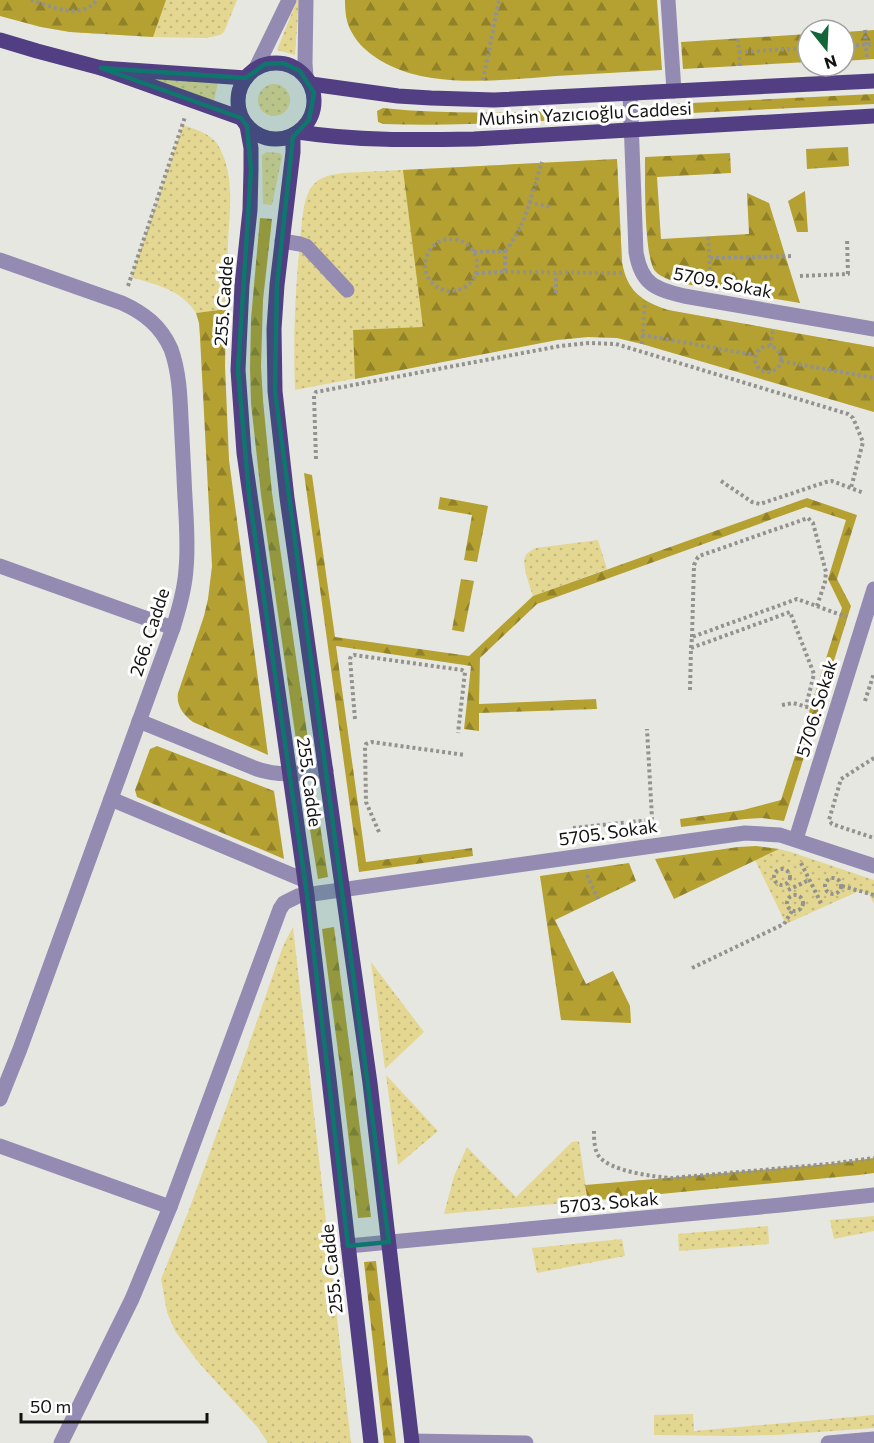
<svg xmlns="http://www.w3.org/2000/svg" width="874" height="1443" viewBox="0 0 874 1443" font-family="Commissioner,sans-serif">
<defs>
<pattern id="grass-dots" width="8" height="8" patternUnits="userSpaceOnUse" patternTransform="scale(1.5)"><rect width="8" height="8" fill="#e3d792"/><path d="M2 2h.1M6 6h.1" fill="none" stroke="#c2b87d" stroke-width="1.8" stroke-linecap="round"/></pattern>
<pattern id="forest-firs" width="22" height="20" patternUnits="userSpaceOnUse" patternTransform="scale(1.5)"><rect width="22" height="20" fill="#b4a132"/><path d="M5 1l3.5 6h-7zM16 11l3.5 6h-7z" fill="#918229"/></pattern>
</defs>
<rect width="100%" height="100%" fill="#e7e7e2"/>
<!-- grass -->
<g fill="url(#grass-dots)">
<path d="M0,0H237L224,32L220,35L207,38L153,37L70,32L41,27L0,16Z"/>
<path d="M297,0H299L295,55L277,50Z"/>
<path d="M146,77L218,82L214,101Z"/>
<circle cx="274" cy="100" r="16"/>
<path d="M183,125C195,129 210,133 218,145C235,173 230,210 228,240C228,263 227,286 226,309L196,313C181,289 156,285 131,277Z"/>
<path d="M267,152L280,153L282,157L272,205L263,204L262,155Z"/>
<path d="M617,159L622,262C627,291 641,301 668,310L874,347V412L642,344L617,338L588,337L557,340L295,390C293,338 295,293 300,242C302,226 302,196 314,184C326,172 346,173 362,172Z"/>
<path d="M598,540L607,569L533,596C530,587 522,566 525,557C527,552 532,550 536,548Z"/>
<path d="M779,849L791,852L874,880V904L869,894L859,891L786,924L755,860Z"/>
<path d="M293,927L351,1443H268L258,1428L199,1363L175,1331L167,1312L161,1279L189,1210L242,1064L283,946Z"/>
<path d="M371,962L424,1032L385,1069Z"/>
<path d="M386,1075L438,1131L398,1165Z"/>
<path d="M579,1141L588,1201L444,1214L454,1176L467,1147L516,1197L572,1142Z"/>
<path d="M874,1216V1231L834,1239L830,1220Z"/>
<path d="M768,1226L769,1244L679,1251L678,1234Z"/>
<path d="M622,1239L625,1256L537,1273L532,1248Z"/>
<path d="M693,1414L694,1431L874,1415V1428L777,1435L734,1436L654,1435V1415Z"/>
</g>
<!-- forest -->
<g fill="url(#forest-firs)">
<path d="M0,0H166L153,37L70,32L41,27L0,16Z"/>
<path d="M345,0H657L662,70C627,72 591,74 556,76C516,79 472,84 432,78C403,74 365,59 351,31C346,22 345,11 345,0Z"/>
<path d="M874,30V59L844,61V32Z"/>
<path d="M808,34V62L683,69L681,42Z"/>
<path d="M874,94V104L651,115L650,105Z"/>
<path d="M383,108C460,116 534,112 612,108V117C536,121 460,127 383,124L378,122L377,111Z"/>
<path d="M848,147L849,166L807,169L806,149Z"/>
<path d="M730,153L731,173L657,177L661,239L749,234L747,193L769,203L800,303L685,284C675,281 662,279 655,271C644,257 645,179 645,157Z"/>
<path d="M617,159L622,262C627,291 641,301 668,310L874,347V412L642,344L617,338L588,337L557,340L355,379L353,330L423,327L403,170Z"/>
<path d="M805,191L808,232H797L788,201Z"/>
<path d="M260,218L272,219L263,300L261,366L263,400L272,493L310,753L298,754L261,495L251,403L250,369L251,319Z"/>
<path d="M226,309L225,366L229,460L268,755L193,722C183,715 176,705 178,693L204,616L208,599L212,566L200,337L199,323L196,313Z"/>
<path d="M304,473L312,475L335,637L469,656L533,596L807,498L857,515L837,579L851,606L784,821L762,818L745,819L681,827L680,819L743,810L781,800L842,608L828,579L846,520L806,507L537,604L480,658L479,704L596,699L597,709L479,713V731L464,729L471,666L336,646L366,862L472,848L473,856L359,872Z"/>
<path d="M440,497L488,506L477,562L464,560L472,515L438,509Z"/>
<path d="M461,579L474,581L464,632L452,630Z"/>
<path d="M157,746L274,791L284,859L137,797L135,790L150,749Z"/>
<path d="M314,786L328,877L318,879L303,787Z"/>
<path d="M756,846L779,849L674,899L655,859L738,847Z"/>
<path d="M629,863L636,881L555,920L586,984L613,971L630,1006L631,1023L561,1020L540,876Z"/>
<path d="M334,927L354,1081L371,1217L358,1218L342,1082L322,929Z"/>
<path d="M874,1158V1173L859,1175L588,1201L585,1185L829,1164Z"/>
<path d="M376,1261L396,1443H384L364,1262Z"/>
</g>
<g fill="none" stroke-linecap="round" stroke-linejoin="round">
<!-- path -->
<g stroke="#93928f" stroke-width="4" stroke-dasharray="3 3" stroke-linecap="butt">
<path d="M31,0C51,7 81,20 97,0"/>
<path d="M865,30L867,59"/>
<path d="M738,39L740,66"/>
<path d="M844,46L874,44"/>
<path d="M739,52L808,48"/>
<path d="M483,80L499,0"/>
<path d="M529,202L551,207"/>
<path d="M708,237L711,281"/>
<circle cx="451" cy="265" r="26"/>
<path d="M505,251C526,227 532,192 542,162"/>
<path d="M474,252L505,251V272L476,273"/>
<path d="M710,258L794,256"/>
<path d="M505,272L622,273"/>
<path d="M800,276L848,274L847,239"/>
<path d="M128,286L185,117"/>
<path d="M556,293V273"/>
<path d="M642,335L755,355"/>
<path d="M642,344L645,301"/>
<circle cx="768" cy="359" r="13"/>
<path d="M771,346L773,329"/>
<path d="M781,361L874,378"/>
<path d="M316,459L314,396L316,392L560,346L589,343L616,344L848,414L853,418L863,442L851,488"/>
<path d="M721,481L752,502L760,504L826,482L832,481L864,493"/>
<path d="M692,637L694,565L698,557L702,555L805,519L808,518L813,523L826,572L825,582L817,606"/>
<path d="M691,648L692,637L797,599L847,617"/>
<path d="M690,690L691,648L790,612L814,674L806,706"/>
<path d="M865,701L874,673"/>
<path d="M782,705L793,703L818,710"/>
<path d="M355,719L350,659L351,656L354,655L462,670L465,672L458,733"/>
<path d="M874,758L841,779L829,820L832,824L874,838"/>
<path d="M573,828L650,820L652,818L647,729"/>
<path d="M379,832L366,802L365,747L366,744L372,742L465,755"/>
<path d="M801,863L822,905"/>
<circle cx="782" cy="877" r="8"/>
<path d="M587,875L598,899"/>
<circle cx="833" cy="886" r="8"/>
<path d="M842,886L874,895"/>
<path d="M788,890L809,880"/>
<circle cx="795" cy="903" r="8"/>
<path d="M692,968L784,924L792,911"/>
<path d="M594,1131C594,1138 594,1148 598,1155C608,1171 654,1177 672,1178L829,1164L874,1158"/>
</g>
<!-- minor -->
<g stroke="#938bb2" stroke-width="15">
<path d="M668,0L674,91"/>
<path d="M256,68L289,0"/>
<path d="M306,77L305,63L306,0"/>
<path d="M630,94L636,252C641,284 655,289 684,296L874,329"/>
<path d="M282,241L300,244L306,246L347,290"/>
<path d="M0,260L122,303C144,313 161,326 171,349C179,371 180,395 181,418C182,437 183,457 184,477C185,508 189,539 186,569C185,589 179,609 173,628L20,1049L0,1099"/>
<path d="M0,566L173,628"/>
<path d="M139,721L257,769C282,777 300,773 326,770"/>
<path d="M111,799L304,880"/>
<path d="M796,839L874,589"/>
<path d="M0,1146L170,1207"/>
<path d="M348,1246L781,1205L874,1195"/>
<path d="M412,1441L526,1443"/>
<path d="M61,1443L132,1299L170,1207L280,909L284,903L298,896L745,833L780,835L874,866"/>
<path d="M828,1443L874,1439"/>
</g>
<!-- major -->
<g stroke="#523e82" stroke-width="15">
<path d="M0,40L37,51L101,68"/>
<circle cx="276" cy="101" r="38"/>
<path d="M311,84L398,96L431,98L494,100L874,81"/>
<path d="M241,118L101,68L246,78"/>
<path d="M247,126L251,148V170L250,210L242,285L238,370L244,453L307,895L329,1079L371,1443"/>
<path d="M298,132C357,141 415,140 474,139L874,116"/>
<path d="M293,135V152L277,285L274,329L275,391L287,498L370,1083L412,1443"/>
</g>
</g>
<!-- marked area -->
<path fill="#0f766e" fill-opacity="0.2" stroke="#0f766e" stroke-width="4.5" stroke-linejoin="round" d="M283,63L300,71L314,93L309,120L293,137L277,285L275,391L389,1242L348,1246L307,895L249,495L238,370L251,170L247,126L241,118L101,68L246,78L265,64Z"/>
<g text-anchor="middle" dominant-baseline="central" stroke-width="6" stroke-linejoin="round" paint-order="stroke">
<!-- street labels -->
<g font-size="18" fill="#131211" stroke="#fff">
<text transform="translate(585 113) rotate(-3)">Muhsin Yazıcıoğlu Caddesi</text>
<text transform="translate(723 282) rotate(11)">5709. Sokak</text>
<text transform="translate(223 301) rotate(-86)">255. Cadde</text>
<text transform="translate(149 632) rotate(-72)">266. Cadde</text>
<text transform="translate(816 708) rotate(-73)">5706. Sokak</text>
<text transform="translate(310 782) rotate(82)">255. Cadde</text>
<text transform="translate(608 832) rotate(-8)">5705. Sokak</text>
<text transform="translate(609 1202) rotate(-5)">5703. Sokak</text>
<text transform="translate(331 1269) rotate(-96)">255. Cadde</text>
</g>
</g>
<!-- north arrow -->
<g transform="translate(826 48) rotate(162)"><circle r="28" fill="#ffffff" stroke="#a1a0a0" stroke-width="1.5"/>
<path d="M0-4.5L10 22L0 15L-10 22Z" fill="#126637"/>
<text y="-9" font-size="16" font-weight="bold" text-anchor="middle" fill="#131211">N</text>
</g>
<!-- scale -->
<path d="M21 1413v9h186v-9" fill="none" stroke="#131211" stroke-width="3"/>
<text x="30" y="1413" font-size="18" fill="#131211" stroke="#ffffff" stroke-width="4.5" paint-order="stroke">50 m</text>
</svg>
